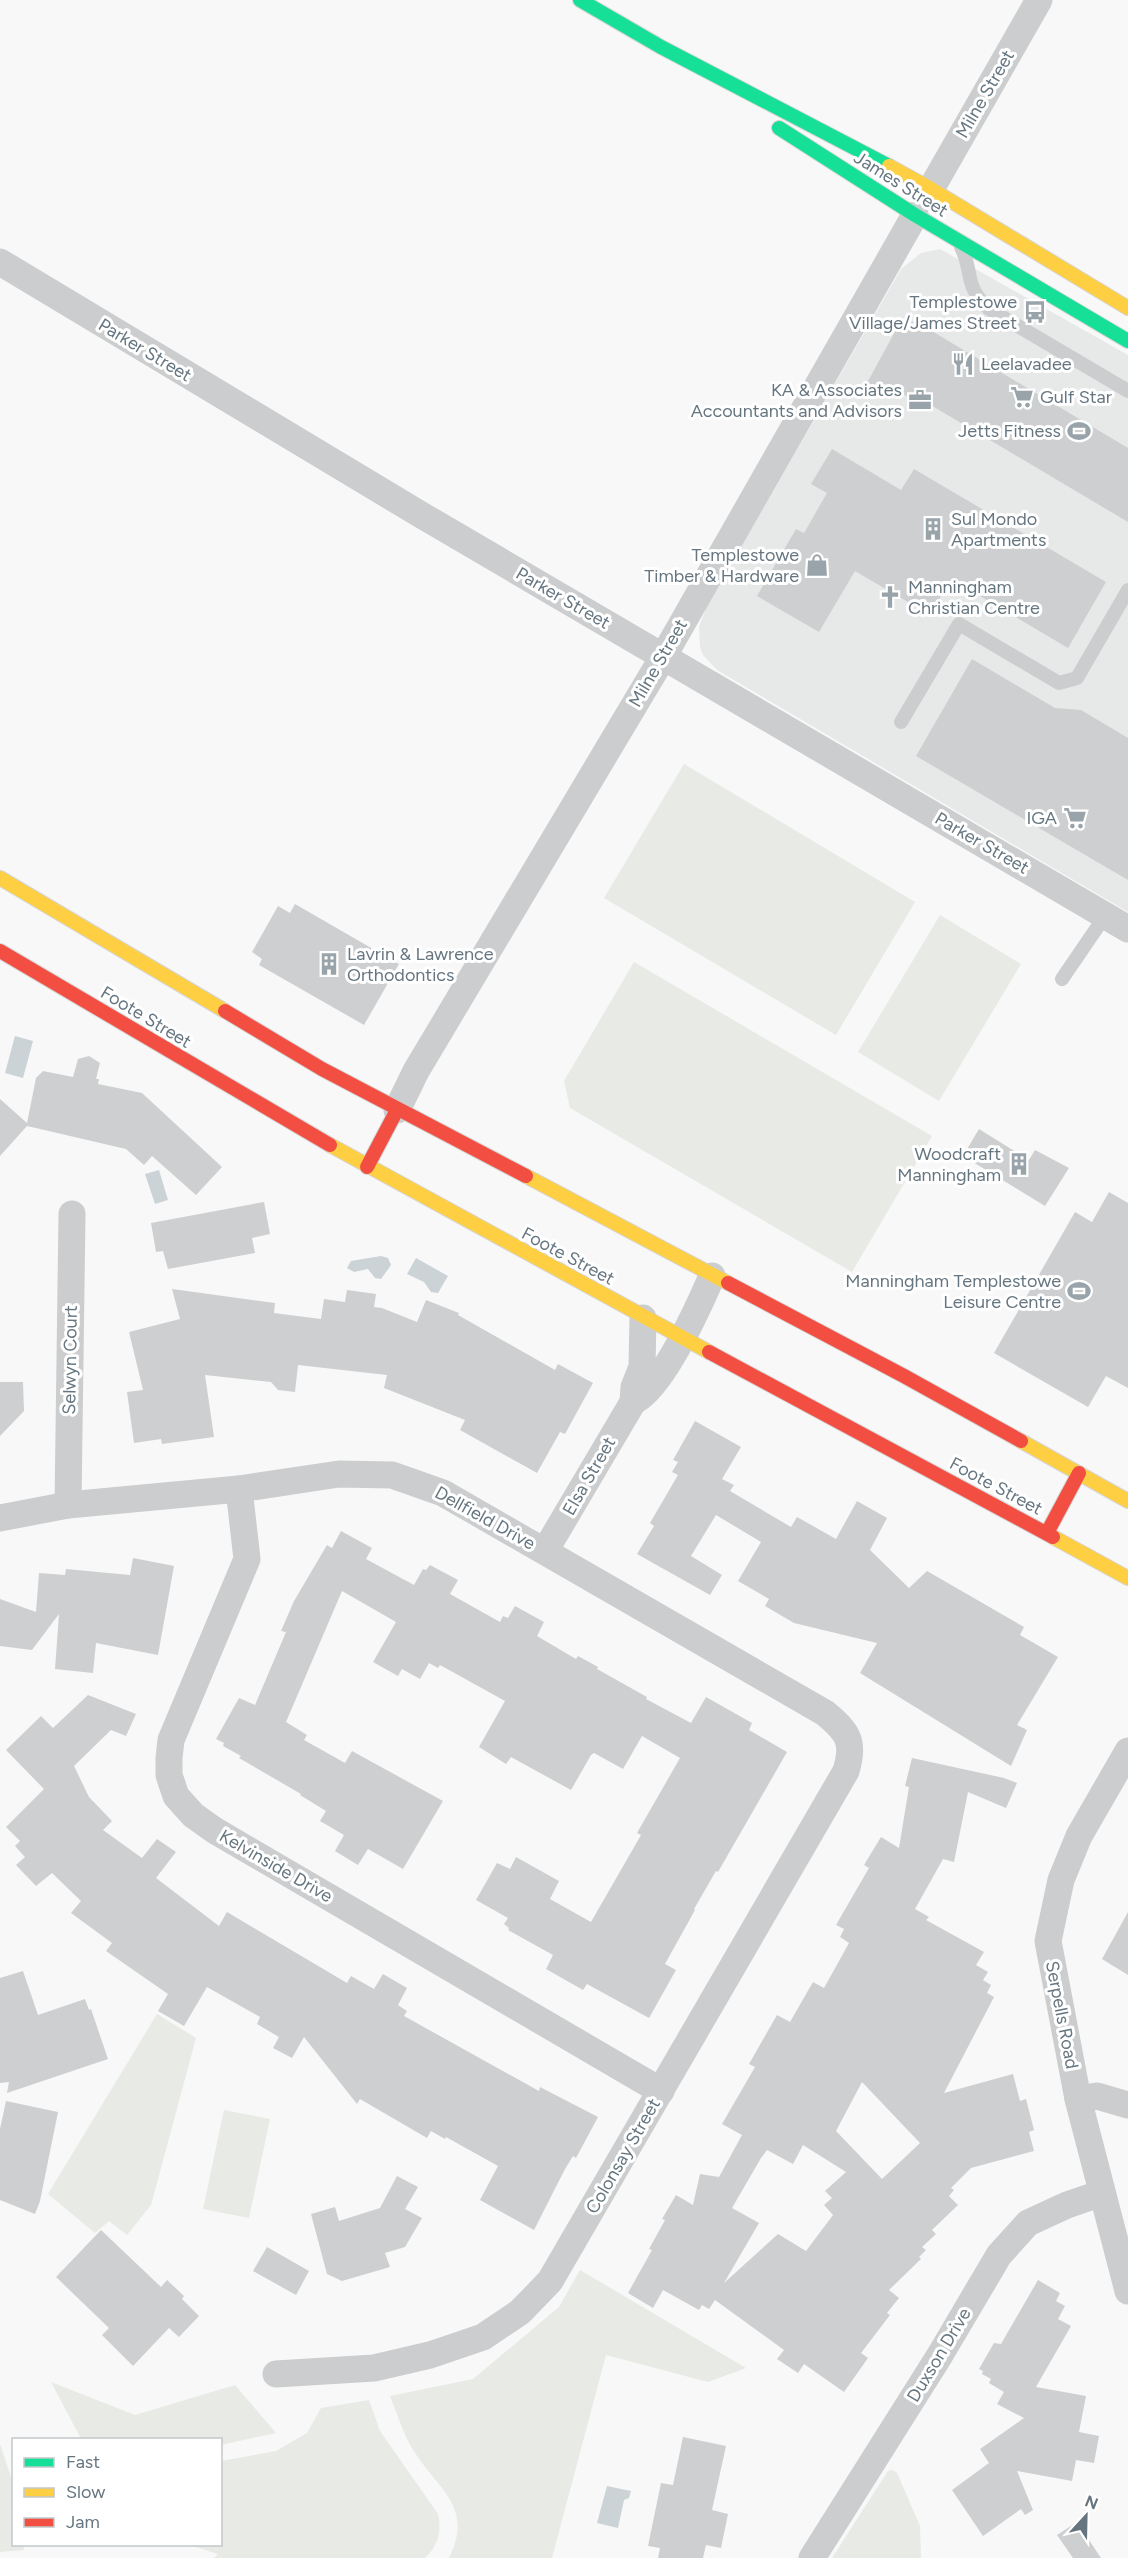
<svg xmlns="http://www.w3.org/2000/svg" width="1128" height="2558" viewBox="0 0 1128 2558" font-family="Figtree,sans-serif">
<rect width="100%" height="100%" fill="#f8f8f8"/>
<!-- built -->
<path fill="#e7e8e8" d="M940,249L1128,355V912L717,670L703,655L700,647L699,627L706,608L901,269L921,253Z"/>
<!-- green -->
<g fill="#e8eae6">
<path d="M684,764L915,902L836,1035L604,898Z"/>
<path d="M940,915L1021,964L939,1101L858,1052Z"/>
<path d="M634,962L932,1136L852,1272L570,1108L564,1081Z"/>
<path d="M157,2014L196,2038L151,2205L127,2235L109,2221L95,2233L48,2194Z"/>
<path d="M224,2110L270,2119L249,2218L203,2209Z"/>
<path d="M580,2270L746,2368L708,2382L606,2355L552,2558H449C475,2505 436,2489 412,2448C403,2433 397,2413 390,2396L473,2379L559,2307Z"/>
<path d="M51,2382L135,2415L235,2385L276,2433L221,2445L220,2440L81,2439Z"/>
<path d="M369,2400L380,2431L438,2514C442,2531 438,2546 425,2558H214L218,2554L189,2545L220,2544L221,2461L276,2451L307,2433L321,2408Z"/>
<path d="M0,2444L13,2483L14,2544L23,2545L24,2550L0,2552Z"/>
<path d="M893,2470L897,2473L920,2526L921,2558H832L888,2471Z"/>
</g>
<!-- water -->
<g fill="#cbd3d6">
<path d="M15,1036L33,1041L23,1078L5,1073Z"/>
<path d="M159,1170L168,1200L155,1204L145,1174Z"/>
<path d="M381,1256L388,1258L391,1265L381,1279L375,1278L368,1269L354,1272L347,1268L351,1261Z"/>
<path d="M416,1258L448,1276L438,1293L431,1292L424,1282L407,1274Z"/>
<path d="M607,2486L631,2491L629,2498L624,2500L618,2528L597,2523Z"/>
</g>
<!-- building -->
<g fill="#cecfd0" fill-rule="evenodd">
<path d="M915,321L1128,448V522L929,404L926,408L890,386L885,393L867,383L898,326Z"/>
<path d="M832,449L901,490L914,469L1106,582L1068,648L951,579L930,615L855,571L819,632L757,596L796,529L804,533L827,493L811,484Z"/>
<path d="M972,659L1055,708L1081,710L1128,738V880L916,756Z"/>
<path d="M295,904L399,964L364,1025L259,965L262,959L252,952L278,906L290,913Z"/>
<path d="M89,1056L100,1063L96,1079H99L98,1084L142,1093L222,1167L196,1195L152,1156L144,1165L126,1149L27,1126L0,1156V1099L27,1123L36,1078L43,1071L73,1077L78,1059Z"/>
<path d="M979,1129L1029,1160L1035,1150L1069,1168L1045,1206L963,1156Z"/>
<path d="M1109,1192L1128,1203V1388L1106,1376L1088,1407L994,1353L1075,1212L1092,1222Z"/>
<path d="M264,1202L270,1234L252,1238L255,1253L168,1269L163,1251L156,1252L151,1223Z"/>
<path d="M172,1289L275,1303L274,1313L321,1319L324,1299L345,1302L347,1290L376,1294L374,1307L382,1308L417,1322L426,1300L459,1313L458,1315L555,1370L558,1364L593,1383L565,1434L560,1432L537,1473L460,1430L465,1420L384,1388L387,1375L298,1365L295,1392L278,1390L271,1382L205,1375L214,1437L162,1444L161,1439L134,1443L127,1392L143,1390L129,1332L180,1319Z"/>
<path d="M0,1382H23L24,1411L0,1436Z"/>
<path d="M695,1421L741,1447L722,1479L734,1485L730,1491L791,1527L797,1517L836,1539L857,1501L887,1518L870,1550L909,1588L927,1571L1024,1627L1020,1635L1058,1657L1017,1725L1027,1730L1011,1766L860,1673L877,1643L794,1623L765,1606L769,1599L738,1581L761,1542L716,1515L691,1556L722,1575L710,1595L637,1554L654,1526L650,1523L678,1475L672,1472L678,1462L673,1460Z"/>
<path d="M341,1531L372,1548L366,1559L414,1585L423,1569L426,1570L430,1565L458,1580L450,1594L500,1622L503,1616L508,1618L515,1606L544,1622L537,1636L576,1659L578,1656L598,1667L597,1669L647,1697L646,1699L691,1723L706,1697L752,1723L749,1730L787,1752L718,1872L716,1871L694,1909L695,1910L665,1964L676,1970L649,2018L587,1984L583,1990L546,1969L553,1955L508,1930L509,1928L504,1924L508,1918L476,1900L497,1863L510,1869L516,1857L559,1881L550,1899L591,1922L641,1835L637,1833L680,1758L642,1736L623,1769L594,1753L591,1755L571,1790L511,1757L506,1764L479,1747L505,1701L440,1665L438,1668L429,1663L420,1679L402,1669L398,1676L373,1662L396,1622L342,1591L286,1722L307,1735L304,1740L345,1763L352,1751L443,1801L403,1869L368,1849L358,1865L335,1851L344,1835L320,1821L326,1811L300,1795L301,1794L239,1758L241,1756L223,1746L224,1743L216,1739L239,1698L255,1705L286,1632L281,1631L294,1601L327,1545L332,1548Z"/>
<path d="M133,1558L174,1566L158,1655L96,1643L93,1673L55,1669L59,1614L32,1650L0,1646V1599L36,1612L39,1573L65,1575L66,1569L130,1575Z"/>
<path d="M88,1695L136,1714L126,1736L111,1730L74,1766L89,1797L112,1821L103,1830L142,1858L157,1839L176,1852L156,1878L219,1926L227,1912L347,1983L351,1976L374,1989L383,1974L407,1988L398,2005L407,2011L404,2016L539,2091L540,2087L598,2117L576,2158L573,2156L565,2169L534,2230L480,2200L498,2166L446,2137L445,2139L431,2131L427,2138L360,2099L357,2104L304,2037L292,2058L273,2048L279,2037L257,2024L260,2017L207,1987L184,2026L158,2011L168,1994L106,1951L112,1943L71,1913L81,1901L52,1873L36,1886L16,1865L25,1857L15,1846L20,1841L6,1827L44,1789L6,1750L41,1716L53,1728Z"/>
<path d="M912,1758L1004,1778L1017,1783L1006,1808L968,1792L954,1862L943,1859L915,1909L929,1917L926,1920L984,1952L976,1965L988,1972L983,1980L991,1985L987,1993L994,1997L944,2093L1013,2074L1020,2101L1026,2099L1034,2130L1029,2132L1034,2151L971,2168L951,2188L954,2190L949,2196L958,2205L932,2230L936,2234L922,2247L926,2250L919,2257L921,2259L889,2290L899,2298L887,2313L890,2315L861,2353L868,2358L844,2392L804,2364L798,2373L777,2359L784,2350L715,2300L709,2309L702,2305L699,2310L663,2290L653,2308L628,2293L652,2250L649,2249L665,2220L662,2219L676,2195L693,2205L700,2174L719,2177L742,2135L722,2124L755,2067L749,2064L777,2015L790,2022L813,1982L824,1988L849,1943L840,1937L844,1929L836,1925L869,1868L864,1865L881,1837L899,1848L909,1787L905,1786ZM862,2082L920,2143L882,2179L836,2131ZM803,2145L846,2172L825,2191L832,2198L824,2205L833,2215L806,2251L778,2234L724,2283L759,2223L732,2208L761,2158L767,2150L793,2164Z"/>
<path d="M1128,1912V1975L1102,1959Z"/>
<path d="M23,1971L38,2015L85,1999L89,2010L91,2009L108,2059L7,2093L9,2082L0,2083V1978Z"/>
<path d="M6,2101L58,2112L40,2201L35,2214L0,2200V2129Z"/>
<path d="M397,2176L418,2187L405,2209L422,2218L405,2247L385,2253L390,2267L342,2281L327,2274L311,2214L335,2207L339,2221L380,2208Z"/>
<path d="M101,2230L161,2287L167,2280L184,2296L182,2299L199,2316L179,2337L169,2328L133,2366L102,2335L109,2328L56,2277Z"/>
<path d="M267,2247L309,2271L296,2295L253,2271Z"/>
<path d="M1038,2280L1060,2293L1056,2301L1065,2306L1058,2319L1071,2326L1036,2387L1086,2396L1079,2432L1099,2436L1094,2463L1076,2460L1072,2481L1017,2471L1033,2510L1025,2515L1021,2509L983,2536L952,2490L989,2463L980,2449L1024,2418L997,2404L1004,2392L989,2383L991,2379L982,2374L983,2371L979,2369L994,2343L1001,2344Z"/>
<path d="M683,2437L726,2446L712,2510L728,2514L721,2548L706,2545L703,2558H658L660,2548L648,2546L661,2483L673,2485Z"/>
<path d="M1077,2522L1101,2558H1073L1057,2535Z"/>
</g>
<g fill="none" stroke-linecap="round" stroke-linejoin="round">
<!-- fast casing -->
<g stroke="#d4d5d6" stroke-width="16">
<g id="fast">
<path d="M580,0L661,47L889,166"/>
<path d="M779,128L915,215L1128,341"/>
</g>
</g>
<!-- slow casing -->
<g stroke="#d4d5d6" stroke-width="16">
<g id="slow">
<path d="M889,166L931,189L1128,308"/>
<path d="M0,878L225,1011"/>
<path d="M330,1145L709,1352"/>
<path d="M526,1176L728,1283"/>
<path d="M1021,1441L1128,1501"/>
<path d="M1053,1537L1128,1578"/>
</g>
</g>
<!-- jam casing -->
<g stroke="#d4d5d6" stroke-width="16">
<g id="jam">
<path d="M0,951L330,1145"/>
<path d="M225,1011L322,1069L526,1176"/>
<path d="M367,1167L397,1110"/>
<path d="M728,1283L904,1376L1021,1441"/>
<path d="M709,1352L1053,1537"/>
<path d="M1047,1533L1079,1473"/>
</g>
</g>
<!-- lane -->
<g stroke="#cbcdce" stroke-width="14">
<path d="M961,247C974,273 963,285 989,309L1128,391"/>
<path d="M901,722L959,624L1059,683L1077,678L1128,590"/>
<path d="M1062,979L1105,916"/>
</g>
<!-- street -->
<g stroke="#cbcdce" stroke-width="27">
<path d="M931,189L1039,0"/>
<path d="M0,262L423,516L1128,929"/>
<path d="M397,1110L416,1071L663,657L915,215"/>
<path d="M634,1401C662,1389 699,1306 712,1276"/>
<path d="M239,1489L247,1559L171,1740L169,1758V1775L176,1796L193,1815L214,1830L661,2091"/>
<path d="M68,1505L72,1214"/>
<path d="M0,1518L68,1505L239,1489L339,1474L392,1475L443,1493L825,1713C848,1732 855,1742 846,1771L550,2281L520,2312L483,2337L430,2355L374,2368L276,2374"/>
<path d="M545,1551L633,1402L634,1387L642,1367L643,1318"/>
<path d="M1128,1751L1079,1836L1061,1880L1048,1941L1078,2099L1128,2291"/>
<path d="M1078,2099L1097,2096L1128,2105"/>
<path d="M812,2558L940,2355L999,2255L1028,2223L1067,2205L1102,2193"/>
</g>
<!-- fast -->
<use href="#fast" stroke="#16e098" stroke-width="14"/>
<!-- slow -->
<use href="#slow" stroke="#ffcf43" stroke-width="14"/>
<!-- jam -->
<use href="#jam" stroke="#f24e42" stroke-width="14"/>
</g>
<!-- icons -->
<defs>
<g id="bus-bare" transform="scale(1.8)"><path d="M-5-6H5V4H4V6H2V4H-2V6H-4V4H-5ZM-3.5-4V0h7V-4ZM-3.5 1.2v1.5H-2V1.2ZM2 1.2v1.5H3.5V1.2Z" fill="#99a4aa" stroke="#fff" stroke-width="2.5" paint-order="stroke"/></g>
<g id="restaurant-bare" transform="scale(1.8)"><path d="M-5-6h1v4h1v-4h1v4h1v-4h1v5L-1.5 .5V6h-2V.5L-5-1ZM5-6V6H3V1.5H1.5Q1.5-4 5-6Z" fill="#99a4aa" stroke="#fff" stroke-width="2.5" paint-order="stroke"/></g>
<g id="supermarket-bare" transform="scale(1.8)"><path d="M-6-5.5h2.5l.6 2H6L4.5 2H-2.5L-4.4-4H-6ZM-1.5 3.2a1.3 1.3 0 1 0 .1 0ZM3 3.2a1.3 1.3 0 1 0 .1 0Z" fill="#99a4aa" stroke="#fff" stroke-width="2.5" paint-order="stroke"/></g>
<g id="office-bare" transform="scale(1.8)"><path d="M-6-3h4V-5.5h4V-3h4V5H-6ZM-1-4.5V-3h2v-1.5ZM-6 0V1H6V0Z" fill="#99a4aa" stroke="#fff" stroke-width="2.5" paint-order="stroke"/></g>
<g id="stadium-bare" transform="scale(1.8)"><path d="M0-5a6.5 5 0 1 0 0 10a6.5 5 0 1 0 0-10ZM-3.5-1.8h7v3.6h-7Z" fill="#99a4aa" stroke="#fff" stroke-width="2.5" paint-order="stroke"/></g>
<g id="building-bare" transform="scale(1.8)"><path d="M-4-6H4V6H1V3H-1V6H-4ZM-2.5-4.3h1.7v1.8h-1.7ZM.8-4.3h1.7v1.8H.8ZM-2.5-1h1.7V.8h-1.7ZM.8-1h1.7V.8H.8Z" fill="#99a4aa" stroke="#fff" stroke-width="2.5" paint-order="stroke"/></g>
<g id="shop-bare" transform="scale(1.8)"><path d="M-5-2.5h2.3a2.7 3.5 0 0 1 5.4 0H5L5.5 6h-11ZM-1.5-2.5h3a1.5 2.3 0 0 0-3 0Z" fill="#99a4aa" stroke="#fff" stroke-width="2.5" paint-order="stroke"/></g>
<g id="church-bare" transform="scale(1.8)"><path d="M-1.2-6h2.4v3.5h3.3v2.4h-3.3V6h-2.4V-.1h-3.3v-2.4h3.3Z" fill="#99a4aa" stroke="#fff" stroke-width="2.5" paint-order="stroke"/></g>
</defs>
<g fill-rule="evenodd">
<use href="#bus-bare" x="1035" y="312"/>
<use href="#restaurant-bare" x="963" y="364"/>
<use href="#supermarket-bare" x="1022" y="397"/>
<use href="#office-bare" x="920" y="400"/>
<use href="#stadium-bare" x="1079" y="431"/>
<use href="#building-bare" x="933" y="529"/>
<use href="#shop-bare" x="817" y="565"/>
<use href="#church-bare" x="890" y="597"/>
<use href="#supermarket-bare" x="1075" y="818"/>
<use href="#building-bare" x="329" y="964"/>
<use href="#building-bare" x="1019" y="1164"/>
<use href="#stadium-bare" x="1079" y="1291"/>
</g>
<g text-anchor="middle" dominant-baseline="central" stroke-width="6" stroke-linejoin="round" paint-order="stroke">
<!-- street labels -->
<g font-size="18" fill="#667680" stroke="#fff">
<text transform="translate(985 94) rotate(-60)">Milne Street</text>
<text transform="translate(901 184) rotate(32)">James Street</text>
<text transform="translate(145 350) rotate(31)">Parker Street</text>
<text transform="translate(563 598) rotate(30)">Parker Street</text>
<text transform="translate(658 663) rotate(-60)">Milne Street</text>
<text transform="translate(982 843) rotate(30)">Parker Street</text>
<text transform="translate(146 1017) rotate(31)">Foote Street</text>
<text transform="translate(568 1256) rotate(28)">Foote Street</text>
<text transform="translate(70 1360) rotate(-89)">Selwyn Court</text>
<text transform="translate(589 1476) rotate(-60)">Elsa Street</text>
<text transform="translate(996 1486) rotate(28)">Foote Street</text>
<text transform="translate(485 1518) rotate(29)">Dellfield Drive</text>
<text transform="translate(276 1866) rotate(30)">Kelvinside Drive</text>
<text transform="translate(1062 2015) rotate(79)">Serpells Road</text>
<text transform="translate(623 2156) rotate(-60)">Colonsay Street</text>
<text transform="translate(939 2355) rotate(-59)">Duxson Drive</text>
</g>
<!-- poi labels -->
<g font-size="18" fill="#667680" stroke="#fff" text-anchor="end">
<text x="1017" y="302">Templestowe<tspan x="1017" dy="21">Village/James Street</tspan></text>
<text x="981" y="364" text-anchor="start">Leelavadee</text>
<text x="902" y="390">KA &amp; Associates<tspan x="902" dy="21">Accountants and Advisors</tspan></text>
<text x="1040" y="397" text-anchor="start">Gulf Star</text>
<text x="1061" y="431">Jetts Fitness</text>
<text x="951" y="519" text-anchor="start">Sul Mondo<tspan x="951" dy="21">Apartments</tspan></text>
<text x="799" y="555">Templestowe<tspan x="799" dy="21">Timber &amp; Hardware</tspan></text>
<text x="908" y="587" text-anchor="start">Manningham<tspan x="908" dy="21">Christian Centre</tspan></text>
<text x="1057" y="818">IGA</text>
<text x="347" y="954" text-anchor="start">Lavrin &amp; Lawrence<tspan x="347" dy="21">Orthodontics</tspan></text>
<text x="1001" y="1154">Woodcraft<tspan x="1001" dy="21">Manningham</tspan></text>
<text x="1061" y="1281">Manningham Templestowe<tspan x="1061" dy="21">Leisure Centre</tspan></text>
</g>
</g>
<!-- legend -->
<rect x="12" y="2438" width="210" height="108" fill="#ffffff" stroke="#c2c8cc" stroke-width="1.5"/>
<rect x="24" y="2458" width="30" height="9" fill="#16e098" stroke="#c2c8cc" stroke-width="1.5"/>
<text x="66" y="2468" font-size="18" fill="#667680">Fast</text>
<rect x="24" y="2488" width="30" height="9" fill="#ffcf43" stroke="#c2c8cc" stroke-width="1.5"/>
<text x="66" y="2498" font-size="18" fill="#667680">Slow</text>
<rect x="24" y="2518" width="30" height="9" fill="#f24e42" stroke="#c2c8cc" stroke-width="1.5"/>
<text x="66" y="2528" font-size="18" fill="#667680">Jam</text>
<!-- north arrow -->
<g transform="translate(1086 2516) rotate(22)" stroke="#ffffff" stroke-width="4.5" paint-order="stroke">
<path d="M0-4.5L10 22L0 15L-10 22Z" fill="#667680"/>
<text y="-9" font-size="16" font-weight="bold" text-anchor="middle" fill="#667680">N</text>
</g>
</svg>
